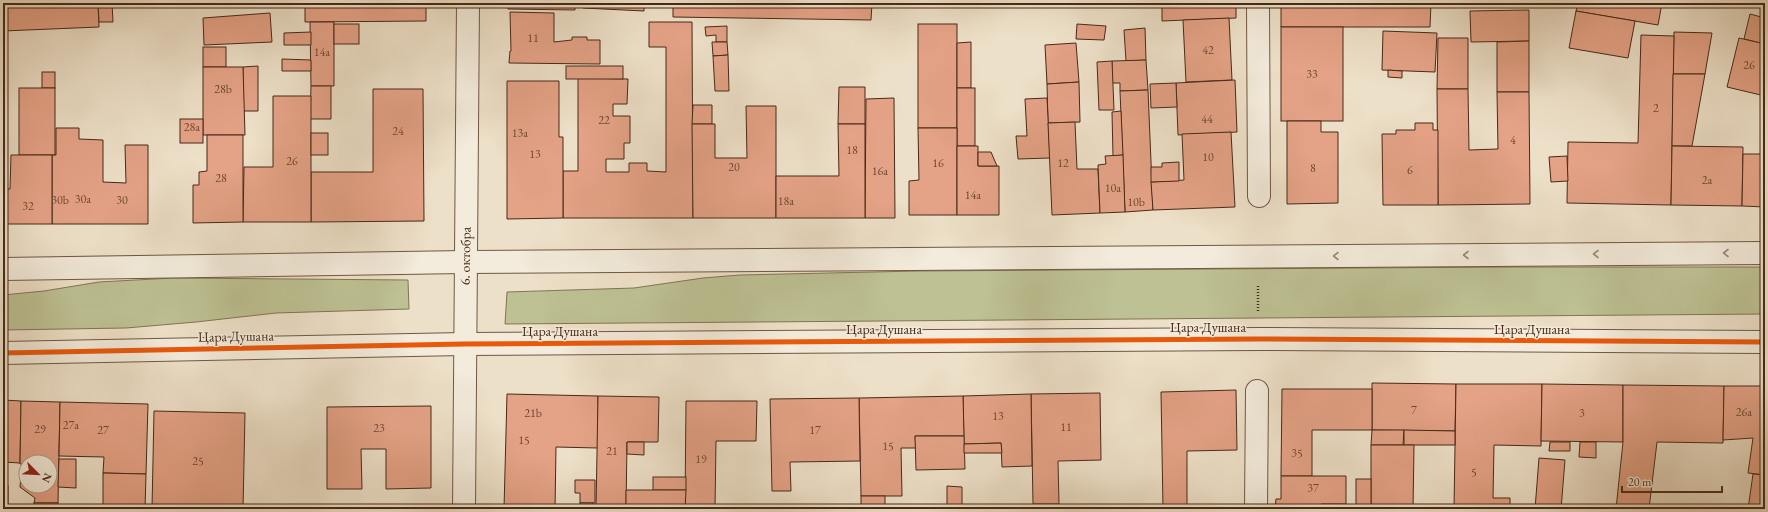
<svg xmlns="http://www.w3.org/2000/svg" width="1768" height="512" viewBox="0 0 1768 512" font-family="'EB Garamond',serif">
<rect width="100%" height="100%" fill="#ede0c8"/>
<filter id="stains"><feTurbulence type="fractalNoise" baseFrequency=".005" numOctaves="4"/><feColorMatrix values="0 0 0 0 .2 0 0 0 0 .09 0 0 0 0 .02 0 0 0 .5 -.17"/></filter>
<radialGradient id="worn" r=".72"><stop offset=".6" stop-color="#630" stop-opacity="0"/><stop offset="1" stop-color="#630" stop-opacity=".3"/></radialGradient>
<!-- green -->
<g fill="#bdc193" stroke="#827555">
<path d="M1507,267H1765V314L505,324L507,292L634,288L703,278L740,275L918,271Z"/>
<path d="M173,278L408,280L409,309L276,313L196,322L126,328L3,330V295L44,291L99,282Z"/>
</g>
<!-- building -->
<g fill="#e4a286" stroke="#482917" fill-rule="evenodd">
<path d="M3,3H98L99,27L3,31Z"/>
<path d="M98,3H112L113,22H99Z"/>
<path d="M305,3H426V21L305,22Z"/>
<path d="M508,3H575V10L508,9Z"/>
<path d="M583,3H644V11L583,8Z"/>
<path d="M673,3H872L871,20L673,17Z"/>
<path d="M1162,3H1236V18L1162,21Z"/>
<path d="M1281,3H1431L1430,27H1281Z"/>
<path d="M1578,3H1662L1658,25L1576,11Z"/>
<path d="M1529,10V41L1471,42L1470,11Z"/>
<path d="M1576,11L1635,21L1628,58L1569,48Z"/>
<path d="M510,12L554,13V42L572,40V37H587V40H600V64L509,63L510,51H511Z"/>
<path d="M270,13L272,42L204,45L203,18Z"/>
<path d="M1750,14L1765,18V44L1744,39Z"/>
<path d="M1229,18L1232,80L1186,82L1183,20Z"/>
<path d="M310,22H334V86H311Z"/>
<path d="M649,22H692L693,218H563V171H578V78L628,79L627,104H613V116H630V143H624V159H606V172H629V163H647V171L666,172V47H649Z"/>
<rect x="334" y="24" width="25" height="20"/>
<rect x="918" y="24" width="39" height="104"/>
<path d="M1077,24L1106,26L1104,40L1076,39Z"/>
<path d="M727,26V42H716V35L706,36L705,27Z"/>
<rect x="1281" y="27" width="62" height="94"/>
<path d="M1145,28L1146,60L1126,61L1124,30Z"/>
<path d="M1383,31L1437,33L1435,72L1382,70Z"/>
<path d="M311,32V45H284V33Z"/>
<path d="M1674,32L1712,33L1705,74H1673Z"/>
<path d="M1641,35L1674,36L1671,205L1567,203L1568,142L1638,143Z"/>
<path d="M1438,38H1468V89H1437Z"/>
<path d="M1739,38L1765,44V96L1727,87Z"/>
<path d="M1529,41V92H1497V42Z"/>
<path d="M712,42H727L728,55L713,56Z"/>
<path d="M971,42V88H957V43Z"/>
<path d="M1076,43L1079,82L1047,84L1045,45Z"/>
<rect x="203" y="47" width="23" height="20"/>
<path d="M728,55L729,91H715L713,56Z"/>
<path d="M282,59L311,60V71H282Z"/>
<path d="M1146,60L1148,90L1120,91V83H1112V61Z"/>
<path d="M1112,61L1114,110H1099L1097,62Z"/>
<path d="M258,66V111H243V67Z"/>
<rect x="566" y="66" width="57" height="13"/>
<path d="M203,67H243L245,135H203Z"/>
<path d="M1388,70L1402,71V78L1388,77Z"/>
<rect x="42" y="72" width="13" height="16"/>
<path d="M1673,74H1705L1692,146H1672Z"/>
<path d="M1235,80L1237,132L1178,135L1176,83Z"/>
<path d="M507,81H559V137H563V218L507,219Z"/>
<path d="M1079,82L1080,122L1048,123L1047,84Z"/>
<path d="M1176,83L1177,107L1151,108L1150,84Z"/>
<path d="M311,86H331V119H310Z"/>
<path d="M839,87H865V124H838Z"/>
<rect x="19" y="88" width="36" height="67"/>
<rect x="957" y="88" width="18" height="58"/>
<path d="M373,89H423L424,221L311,222V172H373Z"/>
<path d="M1437,89H1468L1469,150L1498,149L1497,92H1529L1530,204L1438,205Z"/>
<path d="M1148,90L1153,210L1125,212L1120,91Z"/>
<path d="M273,96H311V222H243L244,167H273Z"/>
<path d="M894,98L895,218H865L866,99Z"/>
<path d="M1047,98L1050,158L1018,159L1016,136H1027L1025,99Z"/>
<path d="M693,105H712V124H692Z"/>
<path d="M746,106H776V218H693L692,124H715V158H747Z"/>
<path d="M1121,111L1123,155L1113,156L1112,112Z"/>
<rect x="180" y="119" width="23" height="24"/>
<path d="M1287,121H1321V132H1338V203L1287,204Z"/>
<path d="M1075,122L1077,169H1098L1100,213L1052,215L1048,123Z"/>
<path d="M1415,123H1433V130H1438V205H1383L1382,134H1396V130H1415Z"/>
<path d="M838,124H865V218H776V176H839Z"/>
<path d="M56,128H79V139L103,140V182L126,183L125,145H148V224H52V155H56Z"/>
<path d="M918,128H957V215H909V181L919,180Z"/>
<path d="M1231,132L1235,207L1153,210L1151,182L1184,180L1182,134Z"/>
<rect x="311" y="133" width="17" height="22"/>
<path d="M207,135H243V222L193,223V185H199V172L207,171Z"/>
<path d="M957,146H978V166H999V215H957Z"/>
<path d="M1672,146L1743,147L1742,206L1671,205Z"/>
<path d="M978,152H991L997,166H978Z"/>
<path d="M1743,154H1765V207L1742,206Z"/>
<path d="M11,155H52V224H3V189H10Z"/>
<path d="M1123,155L1125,212L1100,213L1098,165L1106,164L1105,156Z"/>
<path d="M1567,156L1568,181L1551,182L1549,157Z"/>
<path d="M1179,162V181L1151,182V167H1162V163Z"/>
<path d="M1372,383L1456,384L1455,431L1372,430Z"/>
<path d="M1456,384H1542L1541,446L1494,445L1493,498H1510V509H1454Z"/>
<path d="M1542,384L1623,385V442L1541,441Z"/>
<path d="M1623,385L1724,386L1723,443L1657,442L1649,509H1616L1623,442Z"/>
<path d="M1724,386H1765V475L1748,473L1753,438L1723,440Z"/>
<path d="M1282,389H1372V430H1312V476H1281Z"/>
<path d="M1236,390L1237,450L1187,451V509H1163L1161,392Z"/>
<path d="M1100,393L1101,460L1058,461L1059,504H1033L1031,394Z"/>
<path d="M507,394L598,396V448L556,447L555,509H504Z"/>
<path d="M1031,394L1032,466L1002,467L1001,443L964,444L963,396Z"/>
<path d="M598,396L659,397L658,442H627L626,509H596Z"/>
<path d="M963,396L964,436H915L916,448H901L902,496H861L859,398Z"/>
<path d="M859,398L860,461L790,462L791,491H772L770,399Z"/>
<path d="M3,400L21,401L20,463L3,462Z"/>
<path d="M21,401L60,402L58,503H34L35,498L20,487L22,464H20ZM26,462H50V486H26Z"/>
<path d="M686,401H757L756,441H716L715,509H685Z"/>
<path d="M60,402L148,404L146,474L103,473L104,457L59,456Z"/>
<path d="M431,406V488L386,489V449H361L362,489H327V407Z"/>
<path d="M154,411L245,413L243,509H152Z"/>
<path d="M1372,430H1404L1403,445H1371Z"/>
<path d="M1404,430L1455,431V445H1404Z"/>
<path d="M915,436H964L965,469L916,470Z"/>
<path d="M627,442H644V455L627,454Z"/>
<path d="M1550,442H1570V451H1549Z"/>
<path d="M1580,442H1596V458L1579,457Z"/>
<path d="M1001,443L1002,453H964V444Z"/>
<path d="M1371,445H1414L1413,509H1371Z"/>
<path d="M1539,458L1565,460L1561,509H1535Z"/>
<path d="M59,459H76V488L58,487Z"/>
<path d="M103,473L146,474L145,509H103Z"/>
<path d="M1753,474L1765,475V509H1748Z"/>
<path d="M1281,476H1346V504H1321V509H1275L1276,499H1281Z"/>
<rect x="653" y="477" width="33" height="13"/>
<rect x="1356" y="479" width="15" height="30"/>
<path d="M575,480H595V503H580V493H575Z"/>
<rect x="3" y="486" width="5" height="20"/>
<path d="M947,486L962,487V509H947Z"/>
<path d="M626,490H686L685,509H626Z"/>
<rect x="861" y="496" width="24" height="13"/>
<rect x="34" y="503" width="24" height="6"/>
<rect x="580" y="503" width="13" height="6"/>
</g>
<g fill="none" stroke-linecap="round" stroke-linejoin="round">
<!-- minor casing -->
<g stroke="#715743" stroke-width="24">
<g id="minor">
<path d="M1258,3L1259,196"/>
<path d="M464,509L468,3"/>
<path d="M1256,509L1257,391"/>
</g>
</g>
<!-- tertiary casing -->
<g stroke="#715743" stroke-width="24">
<g id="tertiary">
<path d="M3,269L465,262L1765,253"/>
<path d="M3,353L464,344L1257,339L1765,342"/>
</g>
</g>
<!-- path -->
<path stroke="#482917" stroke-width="2.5" stroke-dasharray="1 2" stroke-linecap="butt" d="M1258,311V284"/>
<!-- minor -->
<use href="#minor" stroke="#f3ebdb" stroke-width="22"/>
<!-- tertiary -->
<use href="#tertiary" stroke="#f3ebdb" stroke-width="22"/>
<!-- cycleway casing -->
<g stroke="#f3ebdb" stroke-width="8">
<path id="cycleway" d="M3,353L464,344L1257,339L1765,342"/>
</g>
<!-- cycleway -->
<use href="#cycleway" stroke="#e8590c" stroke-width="5"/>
</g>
<!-- one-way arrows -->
<defs><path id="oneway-chevron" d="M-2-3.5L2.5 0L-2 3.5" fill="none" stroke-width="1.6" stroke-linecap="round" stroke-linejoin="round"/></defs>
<g stroke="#9e8a79">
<use href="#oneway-chevron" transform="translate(1726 253) rotate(180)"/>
<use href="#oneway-chevron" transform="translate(1596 254) rotate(180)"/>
<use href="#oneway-chevron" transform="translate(1466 255) rotate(180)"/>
<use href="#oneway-chevron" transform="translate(1336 256) rotate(180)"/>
</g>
<g text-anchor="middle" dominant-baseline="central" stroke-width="3" stroke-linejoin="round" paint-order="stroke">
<!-- number labels -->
<g font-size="12" fill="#6f4733">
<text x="533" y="38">11</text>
<text x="1208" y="50">42</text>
<text x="322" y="52">14a</text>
<text x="1749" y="65">26</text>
<text x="1312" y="74">33</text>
<text x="223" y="89">28b</text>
<text x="1656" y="108">2</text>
<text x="1207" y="119">44</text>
<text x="604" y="120">22</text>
<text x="192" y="127">28a</text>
<text x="398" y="131">24</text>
<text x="520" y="133">13a</text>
<text x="1513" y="140">4</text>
<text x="852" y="150">18</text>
<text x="535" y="154">13</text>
<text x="1208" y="157">10</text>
<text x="292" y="161">26</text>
<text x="938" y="163">16</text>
<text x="1063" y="163">12</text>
<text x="734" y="167">20</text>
<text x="1313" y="168">8</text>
<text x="1410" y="170">6</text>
<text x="880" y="171">16a</text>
<text x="221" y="178">28</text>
<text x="1707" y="180">2a</text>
<text x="1113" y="188">10a</text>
<text x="973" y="195">14a</text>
<text x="83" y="199">30a</text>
<text x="60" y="200">30b</text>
<text x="122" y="200">30</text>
<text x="786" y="201">18a</text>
<text x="1136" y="202">10b</text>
<text x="28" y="206">32</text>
<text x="1414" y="410">7</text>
<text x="1744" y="412">26a</text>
<text x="533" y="413">21b</text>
<text x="1582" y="413">3</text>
<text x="998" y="416">13</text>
<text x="71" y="425">27a</text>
<text x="1066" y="427">11</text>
<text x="379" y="428">23</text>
<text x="40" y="429">29</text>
<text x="103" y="430">27</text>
<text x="815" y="430">17</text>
<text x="524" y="440">15</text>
<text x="888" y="446">15</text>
<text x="612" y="451">21</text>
<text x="1297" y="453">35</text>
<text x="701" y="459">19</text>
<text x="198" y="461">25</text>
<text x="1474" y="472">5</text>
<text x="1313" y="488">37</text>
</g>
<!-- street labels -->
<g font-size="14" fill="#482917" stroke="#f3ebdb">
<text transform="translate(465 256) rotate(-89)">6. октобра</text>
<text x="1208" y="327">Цара Душана</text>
<text x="884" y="329">Цара Душана</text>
<text x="1532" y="329">Цара Душана</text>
<text x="560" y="331">Цара Душана</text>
<text transform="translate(236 336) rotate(-1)">Цара Душана</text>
</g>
</g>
<!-- margin -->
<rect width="1768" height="512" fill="none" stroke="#ede0c8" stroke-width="16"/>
<rect x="4" y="4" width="1760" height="504" fill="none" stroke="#482917" stroke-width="2"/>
<rect x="8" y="8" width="1752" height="496" fill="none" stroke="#482917"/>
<!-- north arrow -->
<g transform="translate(38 474) rotate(114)"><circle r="19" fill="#f3ebdb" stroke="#af9d8d"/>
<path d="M0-3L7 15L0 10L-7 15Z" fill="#8f2418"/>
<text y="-6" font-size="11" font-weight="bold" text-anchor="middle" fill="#482917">N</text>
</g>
<!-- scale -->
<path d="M1622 486v6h100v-6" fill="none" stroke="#482917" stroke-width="2"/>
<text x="1628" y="486" font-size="12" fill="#482917" stroke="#f3ebdb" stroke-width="3" paint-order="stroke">20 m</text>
<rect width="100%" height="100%" filter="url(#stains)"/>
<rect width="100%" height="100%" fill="url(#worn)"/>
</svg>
